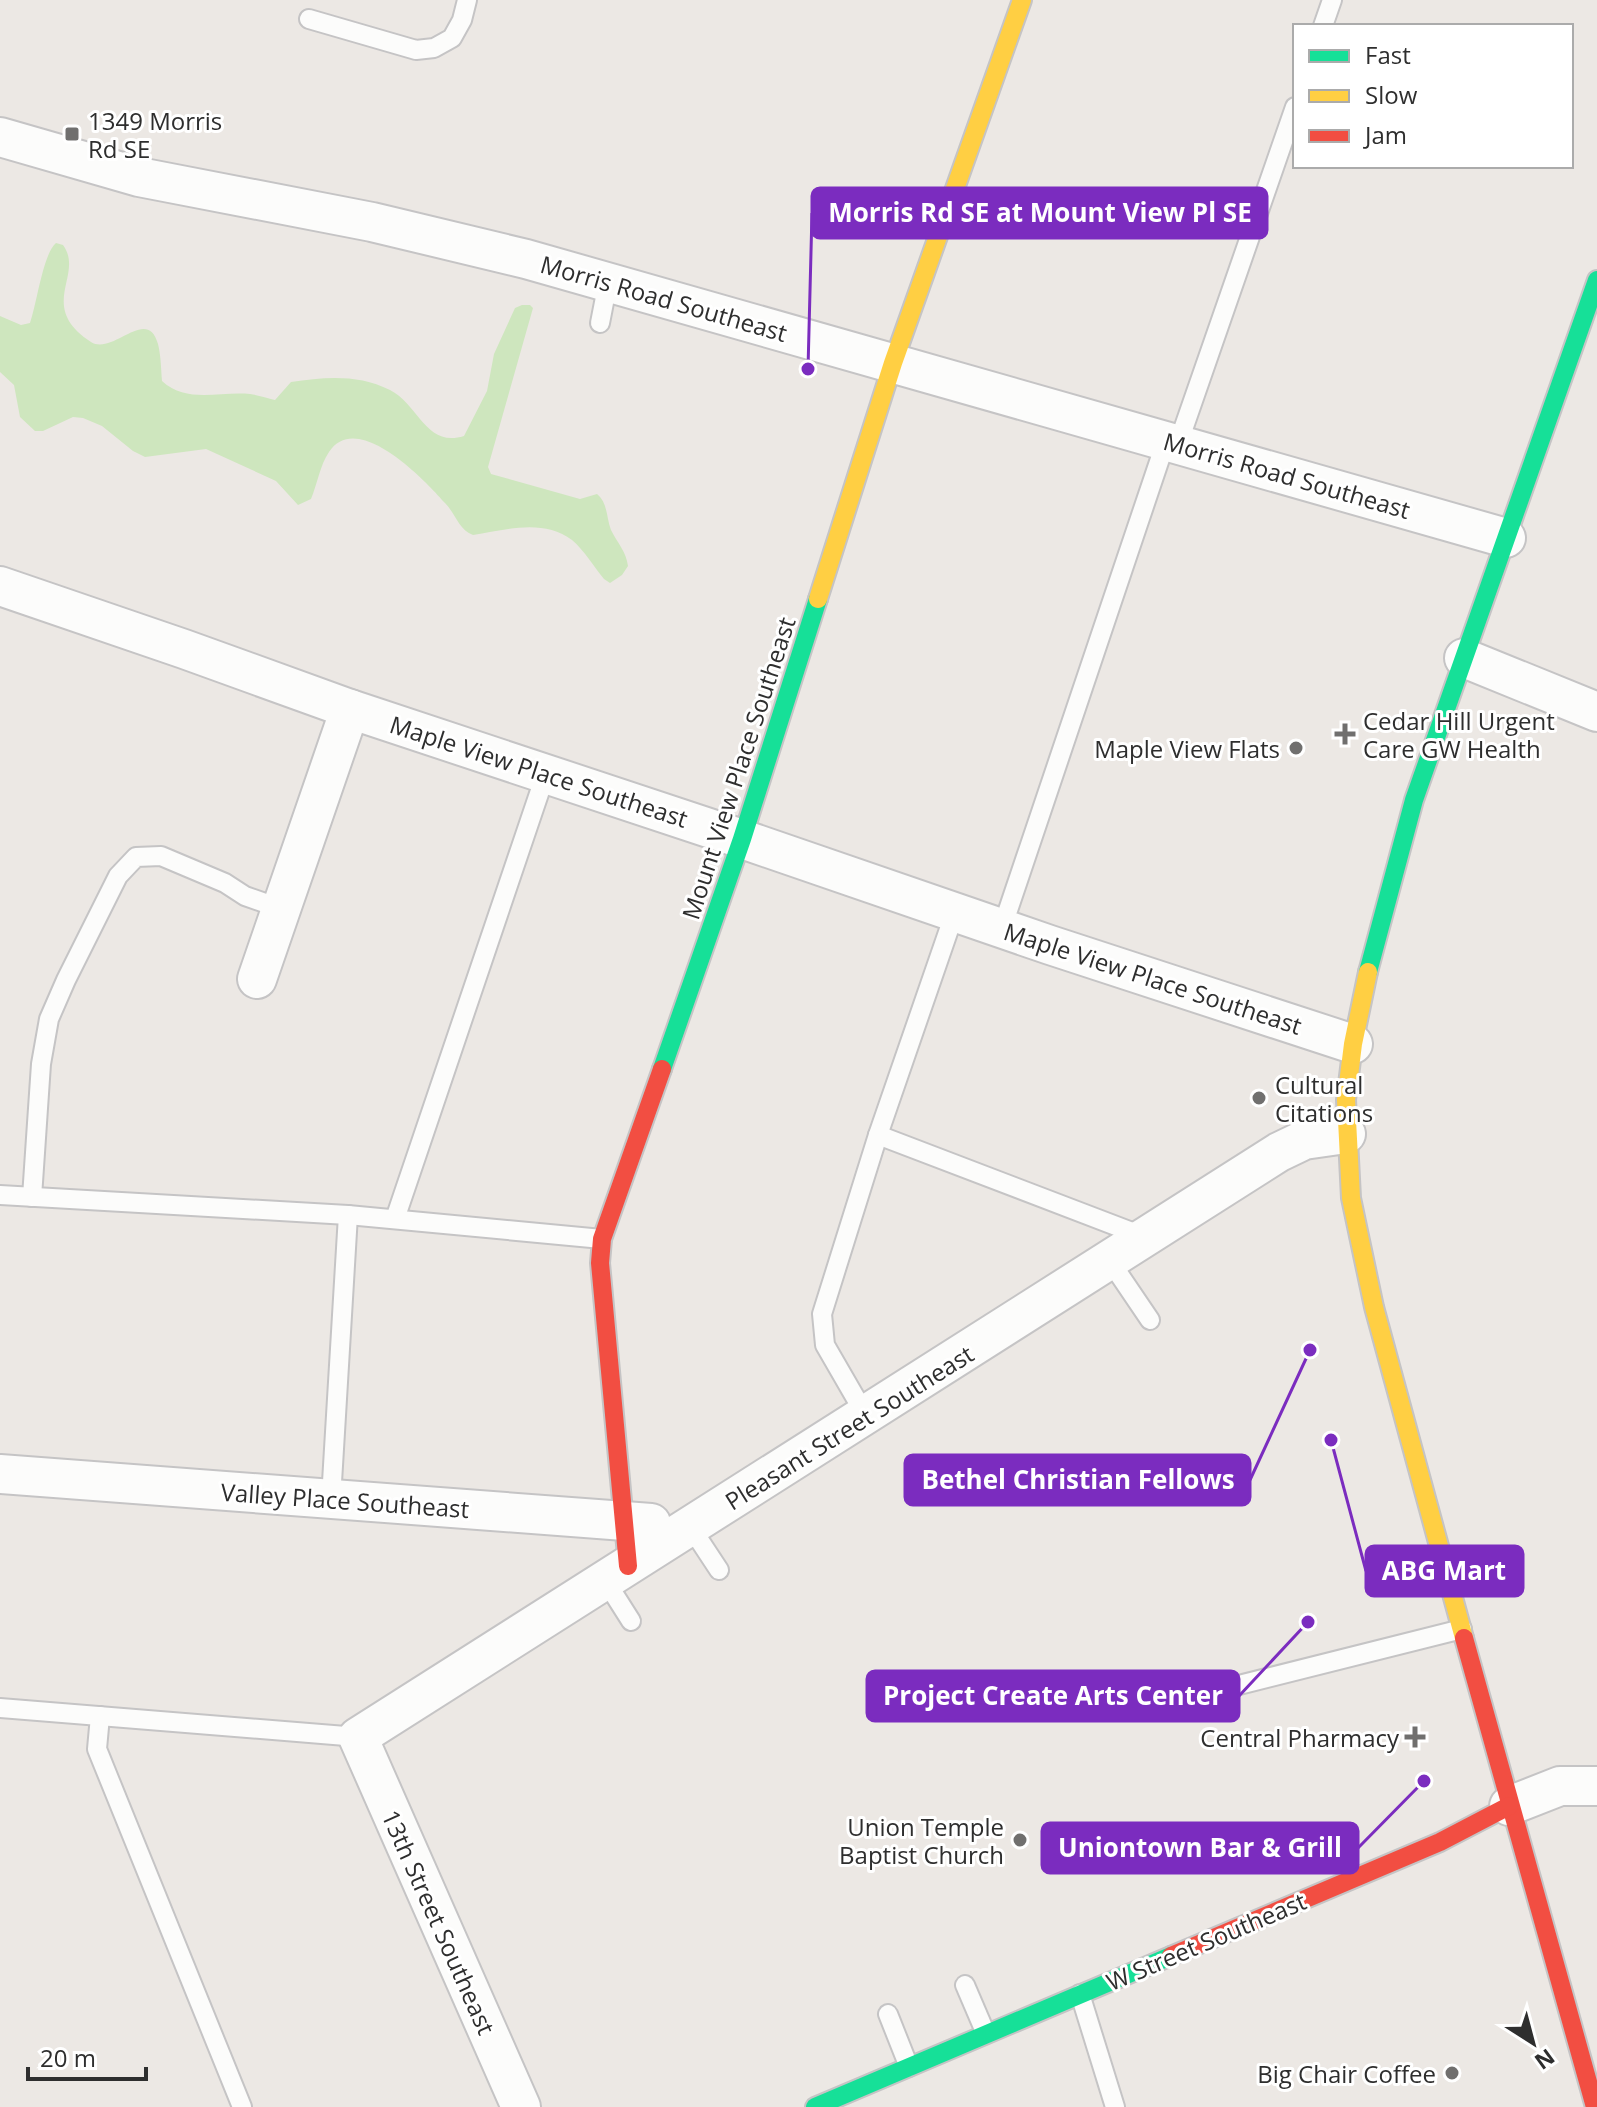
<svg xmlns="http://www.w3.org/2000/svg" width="1597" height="2107" viewBox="0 0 1597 2107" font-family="'Open Sans',sans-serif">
<rect width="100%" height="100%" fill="#ece8e4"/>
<!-- green -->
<path fill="#cee6be" d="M56,243L63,245C85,275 36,306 91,342C113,356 147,305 158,344C161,356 161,369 162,381C187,404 219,391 250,394C258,395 267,398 275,400L291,382C325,377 358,374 390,390C419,405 426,448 464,436L487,391L494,354L515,308L522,305H530L533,308L488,467L491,474L580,499L597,494C608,503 606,517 611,530C618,544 626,551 628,566L622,575L610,583L604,579C594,567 584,550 572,540C543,518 505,530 473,535C459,530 455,513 445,503C425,480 357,409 329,452C320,465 317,485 311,499L298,505L276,481L206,449L145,457L133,451L102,426L83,418L73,417L43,431H35L20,417L14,385L0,372V316L21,325L30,323C37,303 43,254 56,243Z"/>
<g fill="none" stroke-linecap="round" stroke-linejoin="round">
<!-- lane casing -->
<g stroke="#c5c4c5" stroke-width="22">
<g id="lane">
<path d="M309,19L416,50L434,48L452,38L462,20L467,0"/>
<path d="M1323,26L1332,0"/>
<path d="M600,323L608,282"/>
<path d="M1178,444L1295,107"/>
<path d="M1002,928L1166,441"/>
<path d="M878,1135L1145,1237"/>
<path d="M0,1195L348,1215L602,1239"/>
<path d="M32,1197L41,1064L49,1019L66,980L118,876L136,857L161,856L225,883L245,896L282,909"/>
<path d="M395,1219L546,773"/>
<path d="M1110,1261L1150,1320"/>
<path d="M866,1416L825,1345L822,1314L878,1135L955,912"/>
<path d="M331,1499L348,1215"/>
<path d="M690,1526L719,1570"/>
<path d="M605,1580L631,1621"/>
<path d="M1219,1690L1462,1629"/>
<path d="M0,1708L358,1737"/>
<path d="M100,1716L97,1749L242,2107"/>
<path d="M965,1985L986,2034"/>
<path d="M1080,1994L1115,2107"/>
<path d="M888,2014L909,2067"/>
</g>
</g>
<!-- street casing -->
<g stroke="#c5c4c5" stroke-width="42">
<g id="street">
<path d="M0,137L139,177L372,222L526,259L1506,538"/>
<path d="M0,586L184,649L350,709L742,839L1050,945L1353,1044"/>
<path d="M1464,658L1597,712"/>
<path d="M257,979L350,709"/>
<path d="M0,1474L651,1523"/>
<path d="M1509,1806L1560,1786H1597"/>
<path d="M521,2107L358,1737L1279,1152L1304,1140L1346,1134"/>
</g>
</g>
<!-- fast casing -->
<g stroke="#c5c4c5" stroke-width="22">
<g id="fast">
<path d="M1368,972L1414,800L1597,280"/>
<path d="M662,1069L742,839L818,599"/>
<path d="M815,2107L1171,1956"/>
</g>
</g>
<!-- slow casing -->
<g stroke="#c5c4c5" stroke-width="22">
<g id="slow">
<path d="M818,599L893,363L1022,0"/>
<path d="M1368,972L1353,1044L1346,1100L1351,1198L1374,1307L1464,1638"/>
</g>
</g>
<!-- jam casing -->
<g stroke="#c5c4c5" stroke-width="22">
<g id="jam">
<path d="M628,1566L600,1263L602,1239L662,1069"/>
<path d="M1464,1638L1595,2107"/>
<path d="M1171,1956L1440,1842L1509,1806"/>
</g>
</g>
<!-- lane -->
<use href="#lane" stroke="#fcfcfb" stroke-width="18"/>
<!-- street -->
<use href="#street" stroke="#fcfcfb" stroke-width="38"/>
<!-- fast -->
<use href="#fast" stroke="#16e098" stroke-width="18"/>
<!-- slow -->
<use href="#slow" stroke="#ffcf43" stroke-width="18"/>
<!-- jam -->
<use href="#jam" stroke="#f24e42" stroke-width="18"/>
</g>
<!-- markers -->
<g fill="#706f6e" stroke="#fff" stroke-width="3">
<rect x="64" y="126" width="16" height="16" rx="4"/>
<path d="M1341 722h8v8h8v8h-8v8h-8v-8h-8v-8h8z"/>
<circle cx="1296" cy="748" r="8"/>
<circle cx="1259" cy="1098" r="8"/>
<path d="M1411 1725h8v8h8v8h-8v8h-8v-8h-8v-8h8z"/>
<circle cx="1020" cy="1840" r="8"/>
<circle cx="1452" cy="2073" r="8"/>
</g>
<g text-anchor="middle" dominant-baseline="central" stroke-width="6" stroke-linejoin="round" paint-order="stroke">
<!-- poi labels -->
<g font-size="24" fill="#2e2e2e" stroke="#fff" text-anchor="end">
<text x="88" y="120" text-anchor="start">1349 Morris<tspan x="88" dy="28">Rd SE</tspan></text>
<text x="1363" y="720" text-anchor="start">Cedar Hill Urgent<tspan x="1363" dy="28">Care GW Health</tspan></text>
<text x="1280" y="748">Maple View Flats</text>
<text x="1275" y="1084" text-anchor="start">Cultural<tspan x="1275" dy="28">Citations</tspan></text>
<text x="1399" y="1737">Central Pharmacy</text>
<text x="1004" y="1826">Union Temple<tspan x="1004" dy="28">Baptist Church</tspan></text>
<text x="1436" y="2073">Big Chair Coffee</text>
</g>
<!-- street labels -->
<g font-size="24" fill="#2e2e2e" stroke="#fff">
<text transform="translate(664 298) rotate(16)">Morris Road Southeast</text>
<text transform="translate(1287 475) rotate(16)">Morris Road Southeast</text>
<text transform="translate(738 768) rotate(-72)">Mount View Place Southeast</text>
<text transform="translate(539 771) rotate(18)">Maple View Place Southeast</text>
<text transform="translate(1153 978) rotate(18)">Maple View Place Southeast</text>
<text transform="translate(849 1427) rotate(-32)">Pleasant Street Southeast</text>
<text transform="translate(345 1500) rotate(4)">Valley Place Southeast</text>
<text transform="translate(439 1922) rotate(66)">13th Street Southeast</text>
<text transform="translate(1206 1941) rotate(-23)">W Street Southeast</text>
</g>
</g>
<!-- callouts -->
<path fill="none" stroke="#7b2cbf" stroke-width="3" d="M808 369L812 213M1310 1350L1250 1480M1331 1440L1366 1571M1308 1622L1239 1696M1424 1781L1358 1848"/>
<g fill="#7b2cbf" stroke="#fff" stroke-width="3">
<circle cx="808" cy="369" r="8"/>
<circle cx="1310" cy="1350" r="8"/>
<circle cx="1331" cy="1440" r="8"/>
<circle cx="1308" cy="1622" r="8"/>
<circle cx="1424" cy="1781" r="8"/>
</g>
<g fill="#7b2cbf" stroke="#7b2cbf" stroke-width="3">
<rect x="812" y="188" width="455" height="50" rx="8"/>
<rect x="905" y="1455" width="345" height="50" rx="8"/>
<rect x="1366" y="1546" width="157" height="50" rx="8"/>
<rect x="867" y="1671" width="372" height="50" rx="8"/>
<rect x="1042" y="1823" width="316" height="50" rx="8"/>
</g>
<g font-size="26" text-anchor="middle" font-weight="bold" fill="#fff">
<text x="1040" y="222">Morris Rd SE at Mount View Pl SE</text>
<text x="1078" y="1489">Bethel Christian Fellows</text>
<text x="1444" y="1580">ABG Mart</text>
<text x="1053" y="1705">Project Create Arts Center</text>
<text x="1200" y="1857">Uniontown Bar &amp; Grill</text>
</g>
<!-- legend -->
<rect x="1293" y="24" width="280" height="144" fill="#ffffff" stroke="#ababab" stroke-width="2"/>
<rect x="1309" y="50" width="40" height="12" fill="#16e098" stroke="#ababab" stroke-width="2"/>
<text x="1365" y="64" font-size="24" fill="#2e2e2e">Fast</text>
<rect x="1309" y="90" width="40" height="12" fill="#ffcf43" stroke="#ababab" stroke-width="2"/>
<text x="1365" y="104" font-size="24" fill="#2e2e2e">Slow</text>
<rect x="1309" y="130" width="40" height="12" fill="#f24e42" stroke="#ababab" stroke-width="2"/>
<text x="1365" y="144" font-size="24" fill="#2e2e2e">Jam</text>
<!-- north arrow -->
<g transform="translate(1533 2043) rotate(144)" stroke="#ffffff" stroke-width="6" paint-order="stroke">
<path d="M0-6L14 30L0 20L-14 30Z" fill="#2e2e2e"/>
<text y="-12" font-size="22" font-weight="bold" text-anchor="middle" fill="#2e2e2e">N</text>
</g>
<!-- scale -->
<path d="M28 2067v12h118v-12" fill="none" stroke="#2e2e2e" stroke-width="4"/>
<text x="40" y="2067" font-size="24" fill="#2e2e2e" stroke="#ffffff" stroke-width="6" paint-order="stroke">20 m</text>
</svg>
